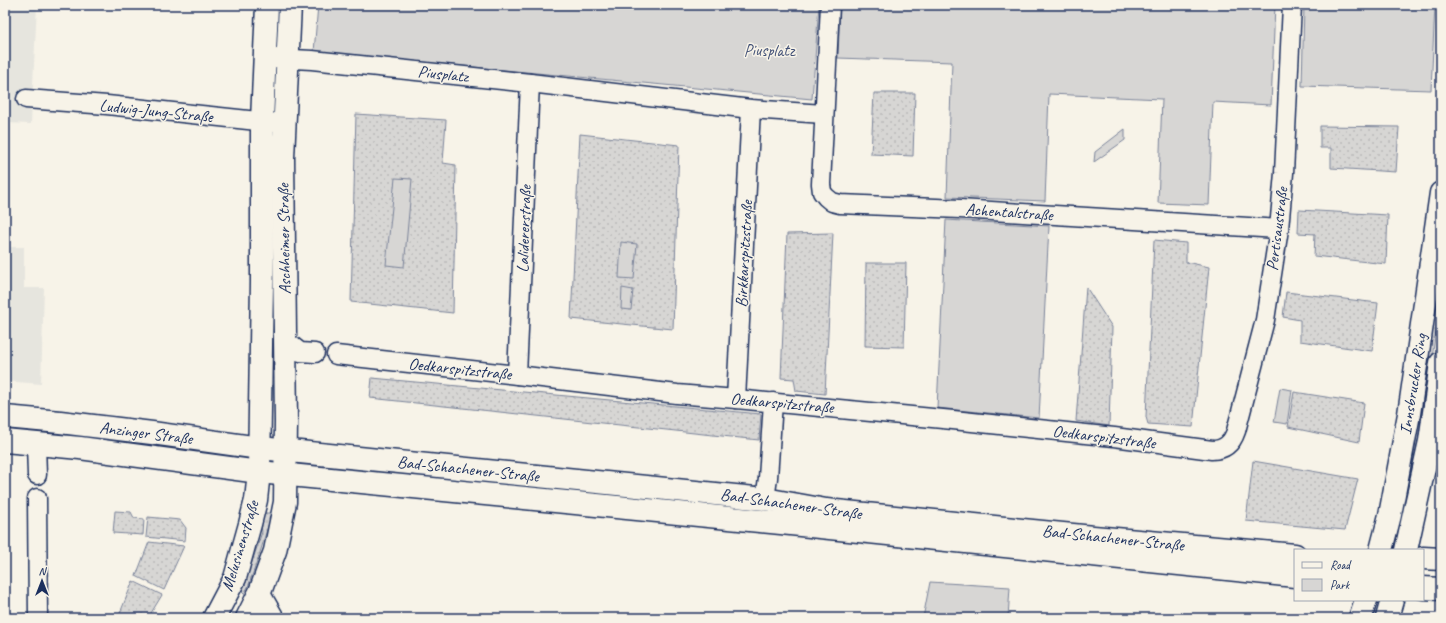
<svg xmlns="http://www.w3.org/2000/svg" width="1446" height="623" viewBox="0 0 1446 623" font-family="Caveat,sans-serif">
<defs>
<pattern id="grass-dots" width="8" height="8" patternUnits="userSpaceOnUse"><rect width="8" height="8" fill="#d7d6d4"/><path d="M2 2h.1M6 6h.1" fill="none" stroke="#b8b8b8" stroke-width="1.8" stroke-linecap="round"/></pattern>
</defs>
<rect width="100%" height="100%" fill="#f7f3e8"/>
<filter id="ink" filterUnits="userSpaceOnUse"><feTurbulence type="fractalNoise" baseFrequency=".025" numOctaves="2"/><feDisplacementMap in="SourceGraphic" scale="8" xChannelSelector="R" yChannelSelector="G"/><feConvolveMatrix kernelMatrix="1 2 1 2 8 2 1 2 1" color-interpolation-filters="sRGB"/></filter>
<g filter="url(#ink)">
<!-- built -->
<g fill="#e6e5de">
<path d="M7,5H37L31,124L5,123V19H6Z"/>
<path d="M5,247H24V288H44L41,384L5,381Z"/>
</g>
<!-- grass -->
<g fill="url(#grass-dots)" stroke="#798299">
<path d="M874,93H915L913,156L871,154Z"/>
<path d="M356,114L446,120L443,163L456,165L453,313L351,302Z"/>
<path d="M1320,126L1399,127L1396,172L1331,168V148H1320Z"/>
<path d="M580,134L679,145L673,329L571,319Z"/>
<path d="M1299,210L1388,215L1386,264L1314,256L1315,234L1298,233Z"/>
<path d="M833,233L825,394L796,391L794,379L781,378L787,234Z"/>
<path d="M1154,240L1186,243V262L1209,267L1193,427L1148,424L1146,417Z"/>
<path d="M1441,258V294L1421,437L1405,516L1399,517L1413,455Z"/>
<path d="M866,263H906L904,347L865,346Z"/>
<path d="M1086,287L1112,327L1109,426L1076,421Z"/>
<path d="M1286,292L1378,303L1372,351L1300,341V320L1283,317Z"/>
<path d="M372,378L761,414L759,440L370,398Z"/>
<path d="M1294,392L1364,403L1359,442L1288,427Z"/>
<path d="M5,424L117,440L85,436L77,440L5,433Z"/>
<path d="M1253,461L1358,479L1345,530L1246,521Z"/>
<path d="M115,511L131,512L134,518L144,519L143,535L113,533Z"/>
<path d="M260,513H272L258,559L248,587L244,594L242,592L262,532L260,520Z"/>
<path d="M148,517L180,520L186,528L185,541L146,537Z"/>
<path d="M149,542L184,546L164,590L136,576Z"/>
<path d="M133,581L162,595L148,618H118Z"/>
</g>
<!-- park -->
<g fill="#d7d6d4" stroke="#798299">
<path d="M318,5H819L812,99L314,52Z"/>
<path d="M840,5H1275L1271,105L1213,102L1209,205L1158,203L1162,99L1049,94L1045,201L947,197L952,62L838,58Z"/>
<path d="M1304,5H1435L1431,90L1302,86Z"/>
<path d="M1125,129V140L1094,162L1095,152Z"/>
<path d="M395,178L412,179L404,267L386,265Z"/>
<path d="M946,220L1049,226L1039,418L937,408Z"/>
<path d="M621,242L637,244L634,279L619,278Z"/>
<path d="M622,288L633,290L631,310L621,309Z"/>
<path d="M1280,388L1292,390L1287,424L1274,422Z"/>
<path d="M930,582L1010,587L1008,618H923Z"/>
</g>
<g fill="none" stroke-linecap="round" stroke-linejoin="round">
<!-- minor casing -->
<g stroke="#1b2f5e" stroke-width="21">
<g id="minor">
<path d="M830,5L821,184L822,192L826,197L832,202L840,204L960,209L1279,229"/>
<path d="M274,58L312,60L530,83L751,109L824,114"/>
<path d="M26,99L107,105L276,123"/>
<path d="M285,340L300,352L315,353"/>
<path d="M336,355L517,375L677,394L736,399L953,420L1114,437L1212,450C1225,450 1232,443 1236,431L1265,320L1279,229L1284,173L1292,5"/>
<path d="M517,375L530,83"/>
<path d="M736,399L751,109"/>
<path d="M36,444L37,475"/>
<path d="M37,498L38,618"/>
<path d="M765,499L768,478L773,402"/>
<path d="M260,592L275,618"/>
</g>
</g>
<!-- major casing -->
<g stroke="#1b2f5e" stroke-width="25">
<g id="major">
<path d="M5,417L60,422L152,433L260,448L765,499L826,510L1093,537L1295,555"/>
<path d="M5,441L80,448L259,472L781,523L1295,576"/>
<path d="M1381,550L1390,515L1409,414L1441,193"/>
<path d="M1406,550L1430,441L1441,363"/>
<path d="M1423,558L1441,559"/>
<path d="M1423,588L1441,589"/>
<path d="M214,618L235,578L250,524L256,500L259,472L262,282V121L267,5"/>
<path d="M247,618L260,592L275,551L285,502L286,422L283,158L290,5"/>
<path d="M1360,618L1366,600"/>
<path d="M1387,618L1392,600"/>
</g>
</g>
<!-- minor -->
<use href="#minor" stroke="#f7f3e8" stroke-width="18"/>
<!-- major -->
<use href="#major" stroke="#f7f3e8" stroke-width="22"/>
</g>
</g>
<g text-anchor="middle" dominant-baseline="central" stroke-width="3" stroke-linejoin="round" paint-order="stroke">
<!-- park labels -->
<g font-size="17" fill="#415076" stroke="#f7f3e8">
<text x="769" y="50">Piusplatz</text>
</g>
<!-- street labels -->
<g font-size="17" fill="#1b2f5e" stroke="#f7f3e8">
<text transform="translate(443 74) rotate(6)">Piusplatz</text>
<text transform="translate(156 111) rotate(6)">Ludwig-Jung-Straße</text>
<text transform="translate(1009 212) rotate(4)">Achentalstraße</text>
<text transform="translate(524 229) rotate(-88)">Lalidererstraße</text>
<text transform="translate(1277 229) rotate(-83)">Pertisaustraße</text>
<text transform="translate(284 239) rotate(-91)">Aschheimer Straße</text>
<text transform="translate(744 254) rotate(-87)">Birkkarspitzstraße</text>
<text transform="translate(460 369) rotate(6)">Oedkarspitzstraße</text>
<text transform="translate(1413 384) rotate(-81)">Innsbrucker Ring</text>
<text transform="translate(782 403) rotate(5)">Oedkarspitzstraße</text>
<text transform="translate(146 433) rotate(7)">Anzinger Straße</text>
<text transform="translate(1104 437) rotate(7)">Oedkarspitzstraße</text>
<text transform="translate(468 469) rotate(6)">Bad-Schachener-Straße</text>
<text transform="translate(791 504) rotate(8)">Bad-Schachener-Straße</text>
<text transform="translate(1113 538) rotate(6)">Bad-Schachener-Straße</text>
<text transform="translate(240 546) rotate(-73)">Melusinenstraße</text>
</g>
</g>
<!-- margin -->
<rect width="1446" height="623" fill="none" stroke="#f7f3e8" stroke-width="20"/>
<rect x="10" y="10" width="1426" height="603" fill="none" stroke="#1b2f5e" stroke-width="1.5" filter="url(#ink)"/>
<!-- legend -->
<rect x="1294" y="549" width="130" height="52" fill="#f7f3e8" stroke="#9fa5b1"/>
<rect x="1302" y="562" width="20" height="6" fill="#f7f3e8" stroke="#9fa5b1"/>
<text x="1330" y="569" font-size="12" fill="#1b2f5e">Road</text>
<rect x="1302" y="579" width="20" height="12" fill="#d7d6d4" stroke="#9fa5b1"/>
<text x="1330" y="589" font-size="12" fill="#1b2f5e">Park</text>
<!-- north arrow -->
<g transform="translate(42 581)" stroke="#f7f3e8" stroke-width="3" paint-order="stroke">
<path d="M0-3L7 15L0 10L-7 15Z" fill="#1b2f5e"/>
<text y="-6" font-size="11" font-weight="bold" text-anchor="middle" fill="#1b2f5e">N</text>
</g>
</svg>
